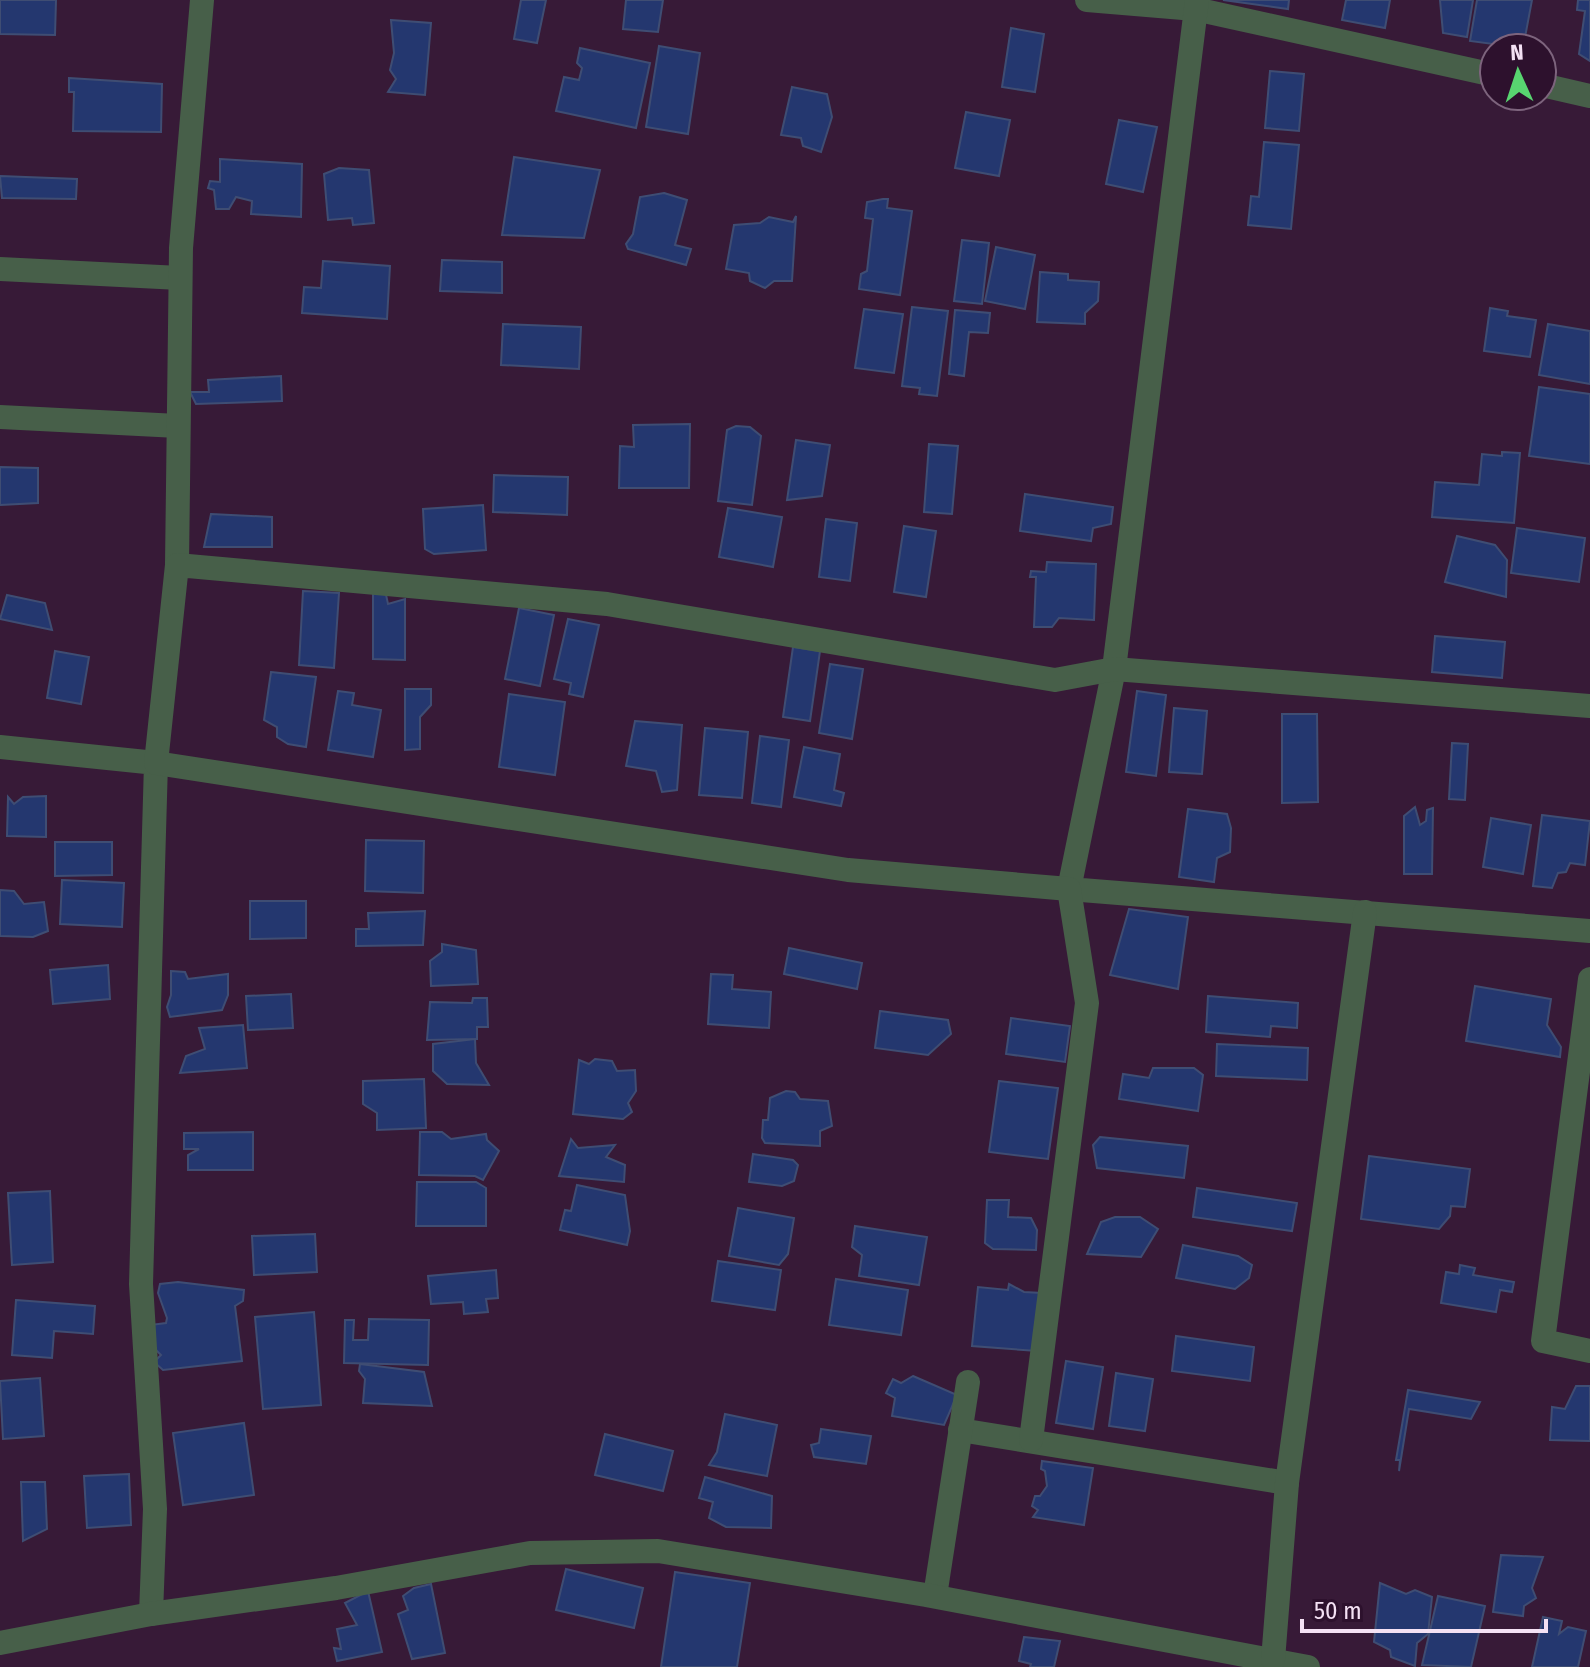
<svg xmlns="http://www.w3.org/2000/svg" width="1590" height="1667" viewBox="0 0 1590 1667" font-family="'Fira Sans Condensed',sans-serif">
<rect width="100%" height="100%" fill="#371a37"/>
<!-- building -->
<g fill="#24376f" stroke="#3f4d73" stroke-width="2">
<path d="M0,0H56L55,35L0,34Z"/>
<path d="M521,0H546L537,43L514,39Z"/>
<path d="M626,0H663L658,32L623,29Z"/>
<path d="M1223,0H1289L1288,9Z"/>
<path d="M1346,0H1390L1385,28L1342,20Z"/>
<path d="M1440,0H1473L1467,37L1443,33Z"/>
<path d="M1477,0H1532L1523,48L1470,41Z"/>
<path d="M1578,0H1590V61L1579,54L1585,11L1577,10Z"/>
<path d="M391,20L431,23L425,95L388,92L396,79L390,70L394,53Z"/>
<path d="M1011,28L1044,34L1035,92L1002,87Z"/>
<path d="M659,46L700,53L688,134L646,127Z"/>
<path d="M580,48L650,63L636,128L556,111L564,77L579,80L582,68L577,63Z"/>
<path d="M1270,71L1304,74L1299,131L1265,128Z"/>
<path d="M69,78L162,84L161,132L73,131L74,92H69Z"/>
<path d="M792,87L827,94L832,117L821,152L803,146L801,138L781,135Z"/>
<path d="M966,112L1010,120L999,176L955,168Z"/>
<path d="M1119,120L1157,127L1143,192L1106,184Z"/>
<path d="M1264,142L1299,145L1291,229L1248,225L1251,196L1259,197Z"/>
<path d="M514,157L600,170L584,238L502,235Z"/>
<path d="M220,159L302,164L301,217L251,214L252,201L236,197L229,209H216L214,190L208,188L210,181L220,182Z"/>
<path d="M339,168L369,170L374,223L353,225L352,218L328,220L324,174Z"/>
<path d="M0,176L77,179L76,199L2,198Z"/>
<path d="M664,193L687,200L675,245L691,249L686,265L628,249L626,244L633,234L640,197Z"/>
<path d="M883,199H888L887,208L912,211L900,295L859,289L861,274L867,271L873,219L865,218L867,202Z"/>
<path d="M796,216L792,281H774L765,288L750,281L749,273L726,269L734,225L760,223L769,217L793,222Z"/>
<path d="M962,240L989,243L982,304L954,301Z"/>
<path d="M996,247L1035,255L1025,309L985,301Z"/>
<path d="M442,260L502,262V293L440,291Z"/>
<path d="M323,261L390,266L387,319L302,313L304,287L321,288Z"/>
<path d="M1040,272L1068,274V280L1099,282L1098,301L1085,313V324L1037,322Z"/>
<path d="M912,307L948,311L937,396L919,394L920,388L902,386Z"/>
<path d="M1490,308L1508,311L1507,316L1536,320L1530,357L1484,351Z"/>
<path d="M864,309L903,314L894,373L855,368Z"/>
<path d="M955,310L990,313L988,333L969,332L964,376L949,374Z"/>
<path d="M503,324L581,327L579,369L501,365Z"/>
<path d="M1548,324L1590,331V384L1539,375Z"/>
<path d="M281,376L282,401L196,404L190,392H209L208,380Z"/>
<path d="M1539,387L1590,394V464L1529,456Z"/>
<path d="M690,424L689,488H619L620,446L634,447L633,425Z"/>
<path d="M736,426L750,427L761,436L752,505L718,501L727,430Z"/>
<path d="M796,440L830,445L822,496L787,500Z"/>
<path d="M929,444L958,446L952,514L924,512Z"/>
<path d="M1502,452L1520,453L1514,523L1432,517L1435,482L1479,485L1482,454L1502,456Z"/>
<path d="M0,467L38,468V503L0,505Z"/>
<path d="M494,475L568,477L567,515L493,512Z"/>
<path d="M1025,494L1113,507L1111,524L1093,528L1091,541L1020,531Z"/>
<path d="M483,505L486,550L434,554L425,549L423,509Z"/>
<path d="M728,508L782,517L773,567L719,557Z"/>
<path d="M211,514L272,517V547H204Z"/>
<path d="M826,519L857,523L850,581L819,577Z"/>
<path d="M904,526L936,531L926,597L894,592Z"/>
<path d="M1517,528L1585,538L1579,582L1511,573Z"/>
<path d="M1457,536L1495,545L1507,560L1506,597L1445,582Z"/>
<path d="M1047,562L1096,564L1094,620L1059,618L1052,627H1034L1036,577H1030L1031,571L1046,572Z"/>
<path d="M373,590H385L388,604L405,599V660L373,659Z"/>
<path d="M303,591L339,593L334,668L299,665Z"/>
<path d="M7,595L45,603L52,630L0,619Z"/>
<path d="M519,608L554,615L540,686L505,679Z"/>
<path d="M568,619L599,625L583,697L569,694L571,683L554,679Z"/>
<path d="M1435,636L1505,642L1502,678L1432,672Z"/>
<path d="M793,647L820,651L810,721L783,717Z"/>
<path d="M55,651L89,657L81,704L47,698Z"/>
<path d="M830,664L863,669L852,739L819,733Z"/>
<path d="M271,672L316,677L306,747L288,744L277,737V727L264,720Z"/>
<path d="M405,689H431V705L420,717V749L405,750Z"/>
<path d="M338,691L354,693L352,705L381,710L373,757L328,750Z"/>
<path d="M1137,691L1166,695L1156,776L1126,772Z"/>
<path d="M509,694L565,702L555,775L499,767Z"/>
<path d="M1174,708L1207,711L1202,774L1169,772Z"/>
<path d="M1282,714H1317L1318,802L1282,803Z"/>
<path d="M635,721L682,725L677,790L662,792L656,771L626,766Z"/>
<path d="M705,728L748,732L742,798L699,795Z"/>
<path d="M760,736L789,740L781,807L752,803Z"/>
<path d="M1452,743L1468,744L1465,800L1449,799Z"/>
<path d="M804,747L840,754L834,790L844,793L841,806L794,797Z"/>
<path d="M46,796V837L7,836L8,797L14,804L23,797Z"/>
<path d="M1415,807L1420,825L1426,821L1427,810L1433,808L1432,874H1404V816Z"/>
<path d="M1188,809L1227,814L1231,828L1230,852L1217,858L1214,882L1179,877Z"/>
<path d="M1542,815L1590,821L1585,865L1570,863L1566,872L1558,873L1552,888L1533,886Z"/>
<path d="M1491,818L1531,825L1523,874L1483,867Z"/>
<path d="M366,840L424,841L423,893L365,891Z"/>
<path d="M55,842H112V875L55,876Z"/>
<path d="M62,880L124,883L122,927L60,924Z"/>
<path d="M0,890L14,891L24,904L44,902L48,931L33,937L0,936Z"/>
<path d="M250,901H306V938L250,939Z"/>
<path d="M1129,909L1188,917L1178,989L1110,975Z"/>
<path d="M425,911L423,945L356,946V929H369L368,913Z"/>
<path d="M442,944L476,950L478,984L431,986L430,961L442,952Z"/>
<path d="M789,948L862,963L857,989L784,974Z"/>
<path d="M108,965L110,999L53,1004L50,970Z"/>
<path d="M171,971L185,972L188,979L228,974V995L222,1010L170,1017L167,1007L171,995Z"/>
<path d="M711,974L733,975L732,989L771,992L769,1028L708,1024Z"/>
<path d="M1475,986L1551,999L1547,1025L1561,1047L1560,1057L1466,1041Z"/>
<path d="M291,994L293,1028L248,1030L246,996Z"/>
<path d="M1208,996L1298,1003L1297,1028L1271,1026L1270,1037L1206,1032Z"/>
<path d="M473,998H487L488,1027H477V1039L427,1040L430,1002L472,1003Z"/>
<path d="M880,1011L948,1020L951,1034L928,1055L875,1048Z"/>
<path d="M1011,1018L1070,1026L1065,1062L1006,1054Z"/>
<path d="M243,1025L247,1068L180,1073L186,1056L205,1049L199,1028Z"/>
<path d="M475,1039L476,1063L489,1085L447,1084L433,1071V1044Z"/>
<path d="M1217,1044L1308,1048L1307,1080L1216,1076Z"/>
<path d="M595,1059L612,1061L617,1071L635,1070L636,1091L628,1103L632,1112L623,1119L573,1114L579,1060L589,1064Z"/>
<path d="M1153,1068H1194L1203,1075L1198,1111L1119,1099L1123,1074L1149,1078Z"/>
<path d="M424,1079L426,1128L377,1130V1113L363,1104V1081Z"/>
<path d="M999,1081L1058,1088L1048,1159L989,1152Z"/>
<path d="M786,1091L795,1092L800,1099L828,1101L832,1126L820,1131V1146L765,1143L762,1138L763,1120H768L770,1098Z"/>
<path d="M253,1132V1170H188V1155L199,1149H184V1133Z"/>
<path d="M420,1132H442L451,1139L486,1134L487,1140L499,1151L483,1180L475,1176L419,1175Z"/>
<path d="M1100,1137L1188,1146L1184,1178L1097,1168L1093,1145Z"/>
<path d="M571,1139L578,1148L615,1145L606,1157L625,1165L624,1182L559,1176Z"/>
<path d="M753,1154L793,1160L798,1165L794,1181L782,1186L749,1182Z"/>
<path d="M1369,1156L1470,1169L1465,1207L1451,1206L1450,1216L1439,1229L1361,1219Z"/>
<path d="M417,1182H476L486,1188V1226H416Z"/>
<path d="M577,1185L625,1195L630,1231L627,1245L560,1230L565,1210L571,1211Z"/>
<path d="M1197,1188L1297,1203L1292,1231L1193,1217Z"/>
<path d="M50,1191L53,1262L12,1265L8,1193Z"/>
<path d="M987,1200H1009L1008,1217L1031,1218L1037,1230L1036,1250L993,1249L985,1243Z"/>
<path d="M738,1208L794,1218L788,1254L779,1265L729,1256Z"/>
<path d="M1115,1217H1140L1158,1229L1141,1257L1087,1254L1101,1222Z"/>
<path d="M855,1226L927,1237L919,1285L859,1276L862,1255L852,1247Z"/>
<path d="M315,1234L317,1272L254,1275L252,1236Z"/>
<path d="M1183,1245L1238,1256L1252,1265L1249,1278L1235,1289L1176,1278Z"/>
<path d="M718,1261L781,1270L775,1310L712,1301Z"/>
<path d="M1460,1265L1475,1268L1473,1275L1514,1282L1512,1292L1500,1290L1496,1312L1441,1303L1446,1272L1459,1274Z"/>
<path d="M496,1270L498,1298L486,1299L488,1312L464,1314L463,1302L431,1304L428,1276Z"/>
<path d="M836,1279L908,1290L901,1335L829,1325Z"/>
<path d="M178,1282L244,1290L243,1301L235,1306L242,1361L163,1370L154,1362L161,1355L153,1347L150,1325L166,1323L167,1318L158,1293L160,1284Z"/>
<path d="M1009,1284L1024,1292L1042,1293L1037,1351L972,1346L978,1287L1008,1290Z"/>
<path d="M16,1300L95,1306L93,1334L54,1331L52,1358L12,1355Z"/>
<path d="M314,1312L321,1405L263,1409L255,1317Z"/>
<path d="M369,1319L429,1320L428,1365L344,1363L345,1320H354L353,1340H368Z"/>
<path d="M1176,1336L1254,1347L1250,1381L1172,1371Z"/>
<path d="M1066,1361L1103,1367L1093,1429L1056,1423Z"/>
<path d="M360,1364L424,1372L432,1406L363,1403L365,1379L359,1371Z"/>
<path d="M1116,1373L1153,1379L1145,1431L1109,1426Z"/>
<path d="M913,1376L957,1395L944,1425L892,1416L895,1398L886,1393L893,1379L901,1383Z"/>
<path d="M40,1378L44,1436L3,1439L0,1381Z"/>
<path d="M1576,1386H1590V1441L1550,1440L1552,1407L1565,1409Z"/>
<path d="M1408,1390L1480,1402L1471,1419L1409,1409L1399,1471L1400,1460H1396Z"/>
<path d="M725,1414L777,1425L767,1476L709,1465L717,1452Z"/>
<path d="M244,1423L254,1495L183,1505L173,1433Z"/>
<path d="M821,1429L871,1436L866,1464L814,1457L811,1445L819,1443Z"/>
<path d="M605,1434L673,1451L663,1491L595,1475Z"/>
<path d="M1042,1461L1093,1468L1084,1525L1033,1517L1038,1510L1032,1506L1035,1496H1040L1047,1486L1045,1471L1041,1469Z"/>
<path d="M129,1474L131,1525L87,1528L84,1476Z"/>
<path d="M705,1477L772,1496L771,1528L726,1527L709,1518L713,1502L699,1498Z"/>
<path d="M21,1482H45L47,1529L23,1541Z"/>
<path d="M1501,1555L1543,1557L1532,1588L1536,1598L1524,1606L1523,1616L1493,1612Z"/>
<path d="M566,1569L643,1588L634,1628L556,1610Z"/>
<path d="M675,1572L750,1583L737,1667H661Z"/>
<path d="M1380,1583L1406,1594L1415,1590L1432,1597L1428,1634L1417,1643L1415,1666L1391,1657L1390,1650L1374,1642Z"/>
<path d="M431,1584L445,1653L412,1659L398,1614L408,1610L403,1596L414,1588Z"/>
<path d="M368,1591L382,1652L337,1661L334,1648L341,1649L337,1629L357,1625L345,1603Z"/>
<path d="M1438,1596L1485,1606L1471,1667L1422,1665Z"/>
<path d="M1543,1617L1562,1621L1559,1634L1568,1627L1586,1631L1578,1667H1532Z"/>
<path d="M1024,1637L1060,1641L1054,1667H1030L1031,1664L1019,1661Z"/>
</g>
<g fill="none" stroke-linecap="round" stroke-linejoin="round">
<!-- minor -->
<g stroke="#475f49" stroke-width="24">
<path d="M1087,0L1195,9L1494,75"/>
<path d="M1197,0L1114,669L1069,889L1590,931"/>
<path d="M1542,85L1590,96"/>
<path d="M0,269L180,278"/>
<path d="M0,417L178,426"/>
<path d="M177,565L181,248L202,0"/>
<path d="M0,747L156,763L141,1284L155,1509L151,1614"/>
<path d="M1590,979L1543,1341L1590,1351"/>
<path d="M960,1430L1287,1483"/>
<path d="M1031,1440L1087,1003L1069,889L848,870L156,763L177,565L607,604L1055,680L1114,669L1590,706"/>
<path d="M935,1596L968,1382"/>
<path d="M0,1643L151,1614L336,1588L530,1553L658,1551L926,1595L1308,1667"/>
<path d="M1273,1660L1287,1483L1365,912"/>
</g>
</g>
<!-- north arrow -->
<g transform="translate(1518 72) rotate(357)"><circle r="38" fill="#2d112d" stroke="#7d647d" stroke-width="2"/>
<path d="M0-6L14 30L0 20L-14 30Z" fill="#58d570"/>
<text y="-12" font-size="22" font-weight="bold" text-anchor="middle" fill="#f4e1f4">N</text>
</g>
<!-- scale -->
<path d="M1302 1619v12h244v-12" fill="none" stroke="#f4e1f4" stroke-width="4"/>
<text x="1314" y="1619" font-size="24" fill="#f4e1f4" stroke="#2d112d" stroke-width="6" paint-order="stroke">50 m</text>
</svg>
